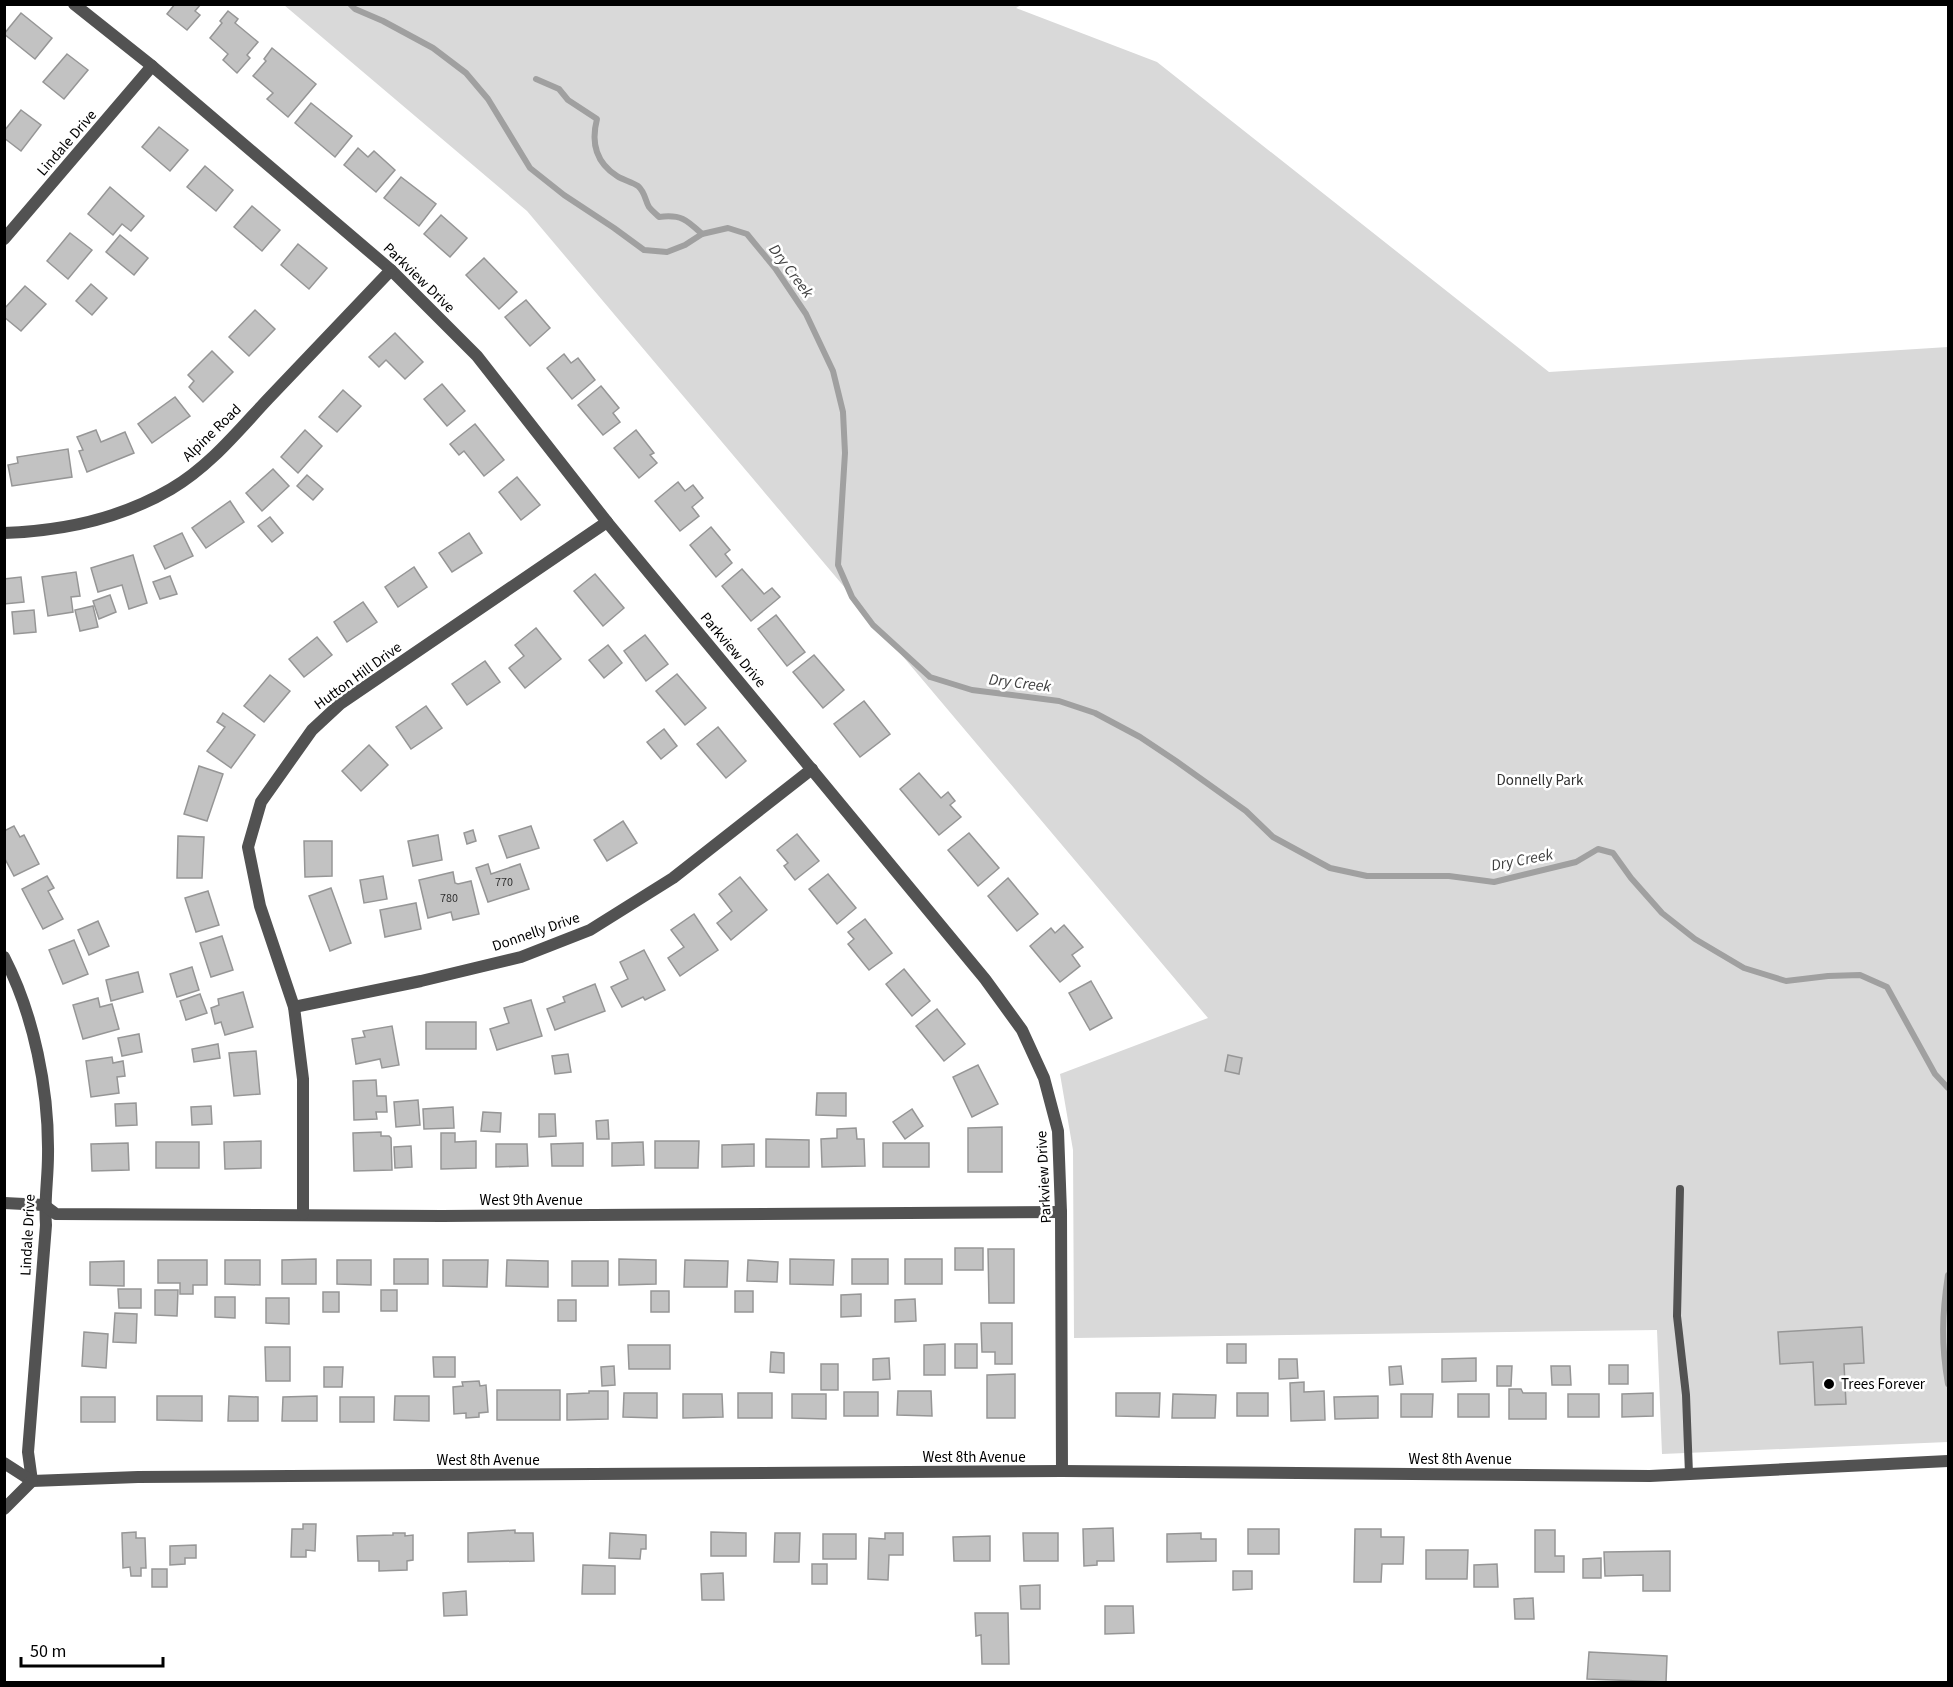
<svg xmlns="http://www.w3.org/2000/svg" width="1953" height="1687" viewBox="0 0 1953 1687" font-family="'Source Sans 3',sans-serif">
<rect width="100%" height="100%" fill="#fff"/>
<!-- green -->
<path fill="#d9d9d9" d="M284,5H1021L1016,8L1157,62L1549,372L1948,347V1442L1662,1454L1657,1330L1074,1338L1073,1150L1060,1074L1208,1018L527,211Z"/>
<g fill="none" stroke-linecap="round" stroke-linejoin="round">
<!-- stream -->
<g stroke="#a0a0a0" stroke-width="6">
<path d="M350,4L355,9L383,21L433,48L466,73L488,99L530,168L564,195L614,228L644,250L667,252L685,245L702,234L728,228L747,234L775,268L806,314L833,371L843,412L845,453L838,565L852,597L873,625L930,677L972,690L1059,701L1095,713L1140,737L1176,761L1246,811L1273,837L1330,868L1367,876H1449L1494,882L1576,862L1598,849L1613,853L1631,878L1662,913L1695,939L1744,968L1786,981L1828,976L1860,975L1887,987L1935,1074L1948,1088"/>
<path d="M536,79L559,89L568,100L597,119C591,142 595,162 617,176C623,180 632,182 638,186C645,192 645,200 649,207C652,211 656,214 659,217C681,214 687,220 702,234"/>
<path d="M1948,1275C1942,1315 1941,1344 1948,1384"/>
</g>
</g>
<!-- building -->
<g fill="#c2c2c2" stroke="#969696" stroke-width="1.5">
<path d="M175,4H201L195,11L200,15L187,30L167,14Z"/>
<path d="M228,11L238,19L235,23L258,42L247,55L250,58L237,73L223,60L228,54L210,38L222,23L220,21Z"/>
<path d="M21,13L52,38L35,59L4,34Z"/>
<path d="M272,48L316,84L288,117L267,99L273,93L253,76L266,61L264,59Z"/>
<path d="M67,54L88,70L64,99L43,82Z"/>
<path d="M311,103L352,136L335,157L295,123Z"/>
<path d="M21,110L41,125L21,151L4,138V131Z"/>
<path d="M159,127L188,150L170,171L142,147Z"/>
<path d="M358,148L368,157L374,151L395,170L376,192L344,165Z"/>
<path d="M205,166L233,190L216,211L187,187Z"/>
<path d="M401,177L436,204L419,226L384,198Z"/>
<path d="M110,187L144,216L131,231L122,224L113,235L88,214Z"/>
<path d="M252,206L280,230L262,251L234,227Z"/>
<path d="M441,215L467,238L450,257L424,234Z"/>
<path d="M70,233L92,250L68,279L47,261Z"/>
<path d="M120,235L148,258L134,275L106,252Z"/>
<path d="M298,244L327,268L309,289L281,265Z"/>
<path d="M484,258L517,292L499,309L466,275Z"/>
<path d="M91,284L107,298L92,315L76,301Z"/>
<path d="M25,286L46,304L21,331L4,317V309Z"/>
<path d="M526,300L550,328L530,346L505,317Z"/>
<path d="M255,310L275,329L249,356L229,337Z"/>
<path d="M395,333L423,362L405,379L386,360L379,367L369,357Z"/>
<path d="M212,351L233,372L203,402L189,387L194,381L188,375Z"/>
<path d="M564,354L571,363L578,358L595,380L572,399L547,368Z"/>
<path d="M442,384L465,411L447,426L424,399Z"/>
<path d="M601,386L619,408L613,413L620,422L603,435L578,405Z"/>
<path d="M343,390L361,406L337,432L319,417Z"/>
<path d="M175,397L190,416L152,443L138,424Z"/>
<path d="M475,424L504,460L484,476L464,451L459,455L450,444Z"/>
<path d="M96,430L101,442L125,432L134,453L87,472L79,451L83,450L77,437Z"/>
<path d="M305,430L322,446L298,473L281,457Z"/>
<path d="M636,430L654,453L650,455L657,463L639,478L614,448Z"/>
<path d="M68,449L72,477L12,486L8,465L18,463L17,457Z"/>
<path d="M273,469L289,486L262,511L246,493Z"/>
<path d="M307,475L323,489L313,500L297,486Z"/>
<path d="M517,477L540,505L521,520L499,492Z"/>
<path d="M678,482L685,491L693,485L703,498L692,507L699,516L680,531L655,501Z"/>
<path d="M230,501L244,522L206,548L192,528Z"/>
<path d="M270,517L283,533L272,542L258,526Z"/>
<path d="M711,527L730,550L725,554L732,563L716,577L690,545Z"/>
<path d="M182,533L193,556L165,569L154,546Z"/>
<path d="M469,533L482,553L452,572L439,553Z"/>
<path d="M133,555L147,603L129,609L122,585L98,592L91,568Z"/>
<path d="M414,567L427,587L398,607L385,587Z"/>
<path d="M742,569L764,594L772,588L780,597L751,621L722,586Z"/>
<path d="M76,572L80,596L71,597L73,612L48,616L42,577Z"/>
<path d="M595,574L624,608L603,626L574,591Z"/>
<path d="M170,576L177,594L160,599L153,582Z"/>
<path d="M21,577L24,602L4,604V579Z"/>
<path d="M110,595L116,612L99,619L93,601Z"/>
<path d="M363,602L377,622L347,642L334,622Z"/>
<path d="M93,606L98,627L80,631L75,610Z"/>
<path d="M34,610L36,632L14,634L12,612Z"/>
<path d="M776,615L805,652L787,666L758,629Z"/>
<path d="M536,628L561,659L525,688L509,668L524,656L515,645Z"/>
<path d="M645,635L668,664L646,681L624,651Z"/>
<path d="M317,637L332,655L304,677L289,659Z"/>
<path d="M608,645L622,663L604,678L589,660Z"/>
<path d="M814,655L844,690L823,708L793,672Z"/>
<path d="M485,661L500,682L467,705L452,684Z"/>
<path d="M677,674L706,708L685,725L656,691Z"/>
<path d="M270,675L290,691L264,722L244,706Z"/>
<path d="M864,701L890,734L860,757L834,724Z"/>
<path d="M426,706L442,728L411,749L396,727Z"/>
<path d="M223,713L255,735L231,768L207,751L225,727L217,722Z"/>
<path d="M718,727L746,761L726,778L697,744Z"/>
<path d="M664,729L677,746L661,759L647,742Z"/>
<path d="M369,745L388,765L361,791L342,771Z"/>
<path d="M199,766L223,774L207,821L184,814Z"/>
<path d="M919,773L941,798L948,792L955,801L950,805L961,817L939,835L900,789Z"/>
<path d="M623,821L637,843L607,861L594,840Z"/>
<path d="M14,826L20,837L24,835L39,864L14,876L4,857V831Z"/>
<path d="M531,826L539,848L507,858L499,836Z"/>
<path d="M473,830L476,841L467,844L464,833Z"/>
<path d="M969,833L999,868L978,886L948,850Z"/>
<path d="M797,834L819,861L795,880L784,866L788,863L777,850Z"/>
<path d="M438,835L442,860L413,866L408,841Z"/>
<path d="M178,836L204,837L202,878H177Z"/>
<path d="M304,841H332V876L305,877Z"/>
<path d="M488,864L491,874L520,864L529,889L488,902L476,868Z"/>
<path d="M453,872L455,883L458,884L471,881L479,914L453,920L451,912L428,918L419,880Z"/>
<path d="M828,874L856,908L837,924L809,889Z"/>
<path d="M47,876L54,888L48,891L63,919L43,929L22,889Z"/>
<path d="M383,876L387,899L364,903L360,880Z"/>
<path d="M740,877L767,910L731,940L717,923L732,911L719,894Z"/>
<path d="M1008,878L1038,914L1017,931L988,896Z"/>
<path d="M331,888L351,943L330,951L309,896Z"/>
<path d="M208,891L219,925L196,932L185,898Z"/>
<path d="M416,903L421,929L385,937L380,910Z"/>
<path d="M694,914L718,950L680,976L668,958L684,947L671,930Z"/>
<path d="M865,919L892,953L869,970L848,944L854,939L848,932Z"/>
<path d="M98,921L109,946L89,955L78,930Z"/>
<path d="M1064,925L1083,947L1072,955L1080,966L1060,982L1030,946L1051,928L1055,933Z"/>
<path d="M222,936L233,970L211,977L200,943Z"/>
<path d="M74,940L88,974L63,984L49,950Z"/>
<path d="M644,950L665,990L645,1000L643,997L622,1007L611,987L628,979L620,962Z"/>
<path d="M192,967L199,990L177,997L170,974Z"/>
<path d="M904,969L930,1001L912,1016L886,984Z"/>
<path d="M138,972L143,992L111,1001L106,980Z"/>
<path d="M1091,981L1112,1018L1090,1030L1069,993Z"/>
<path d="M595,984L605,1011L555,1030L547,1009L565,1002L563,997Z"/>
<path d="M243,992L253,1027L225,1035L221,1022L215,1024L211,1008L219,1005L218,999Z"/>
<path d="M200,994L207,1013L186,1020L180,1001Z"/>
<path d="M98,998L100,1007L112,1004L119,1029L83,1039L73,1005Z"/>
<path d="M531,1000L542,1036L497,1050L490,1029L509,1023L504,1008Z"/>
<path d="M937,1009L965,1044L944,1061L916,1026Z"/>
<rect x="426" y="1022" width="50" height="27"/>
<path d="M392,1026L399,1065L382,1068L380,1059L356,1064L352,1039L365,1037L363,1031Z"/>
<path d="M139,1034L142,1052L122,1056L118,1038Z"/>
<path d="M218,1044L220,1058L194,1062L192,1049Z"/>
<path d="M256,1051L260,1094L234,1096L229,1053Z"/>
<path d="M568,1054L571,1072L555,1074L552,1056Z"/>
<path d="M1228,1055L1242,1058L1239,1074L1225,1071Z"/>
<path d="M112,1057L113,1063L123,1061L125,1076L117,1077L119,1093L91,1097L86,1061Z"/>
<path d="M978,1065L998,1104L972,1117L953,1077Z"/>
<path d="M376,1080L377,1096H386L387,1112H376L377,1119L354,1120L353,1081Z"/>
<path d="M817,1093H846V1116L816,1115Z"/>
<path d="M418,1100L420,1125L396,1127L394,1102Z"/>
<path d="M136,1103L137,1125L116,1126L115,1104Z"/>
<path d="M211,1106L212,1124L192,1125L191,1107Z"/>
<path d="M453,1107L454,1128L424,1129L423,1109Z"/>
<path d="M912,1109L923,1126L905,1139L893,1122Z"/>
<path d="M483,1112L501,1113L500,1132L481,1131Z"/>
<path d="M539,1114H555L556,1136L539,1137Z"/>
<path d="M608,1120L609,1139H597L596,1121Z"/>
<path d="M1002,1127V1172H968V1128Z"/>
<path d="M856,1128L857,1139H864L865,1166L822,1167L821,1139L837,1138V1129Z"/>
<path d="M381,1132V1136H389L391,1138L392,1170L354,1171L353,1133Z"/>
<path d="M441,1133H455V1142L476,1141V1168L441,1169Z"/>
<path d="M766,1139L809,1140V1167H766Z"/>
<path d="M261,1141V1168L225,1169L224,1142Z"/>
<path d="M655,1141H699L698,1168H655Z"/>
<rect x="156" y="1142" width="43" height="26"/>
<path d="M643,1142L644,1165L612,1166V1143Z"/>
<path d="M128,1143L129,1170L92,1171L91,1144Z"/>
<path d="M583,1143V1166H552L551,1144Z"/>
<rect x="883" y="1143" width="46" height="24"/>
<path d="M496,1144H527L528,1166L496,1167Z"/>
<path d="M754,1144V1166L722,1167V1145Z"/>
<path d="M411,1146L412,1167L395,1168L394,1147Z"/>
<rect x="955" y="1248" width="28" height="22"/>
<path d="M988,1249H1014V1303H989Z"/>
<path d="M316,1259V1284H282V1260Z"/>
<rect x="394" y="1259" width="34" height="25"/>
<path d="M619,1259L656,1260V1284L619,1285Z"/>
<path d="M790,1259L834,1260L833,1285L790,1284Z"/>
<rect x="852" y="1259" width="36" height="25"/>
<rect x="905" y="1259" width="37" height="25"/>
<path d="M158,1260H207V1285H193V1294H180V1283H158Z"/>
<path d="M225,1260H260V1285L225,1284Z"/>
<path d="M337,1260H371V1285L337,1284Z"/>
<path d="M443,1260H488L487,1287L443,1286Z"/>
<path d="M507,1260L548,1261V1287L506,1286Z"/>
<path d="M685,1260L728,1261L727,1287H684Z"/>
<path d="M748,1260L778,1262L777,1282L747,1281Z"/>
<path d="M124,1261V1286L90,1285V1262Z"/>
<rect x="572" y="1261" width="36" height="25"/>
<path d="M118,1289H141V1308H119Z"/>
<path d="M155,1290H178L177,1316L155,1315Z"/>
<rect x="381" y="1290" width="16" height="21"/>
<rect x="651" y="1291" width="18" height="21"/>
<rect x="735" y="1291" width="18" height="21"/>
<rect x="323" y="1292" width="16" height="20"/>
<path d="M861,1294V1316L841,1317V1295Z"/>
<path d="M215,1297H235V1318L215,1317Z"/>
<path d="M266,1298H289V1324L266,1323Z"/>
<path d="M915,1299L916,1321L895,1322V1300Z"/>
<rect x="558" y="1300" width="18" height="21"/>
<path d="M115,1313L137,1314L136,1343L113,1342Z"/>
<path d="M981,1323H1012V1364H995V1352H982Z"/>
<path d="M1862,1327L1864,1363L1844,1364L1846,1404L1815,1405L1813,1362L1780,1364L1778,1332Z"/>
<path d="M84,1332L108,1334L106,1368L82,1366Z"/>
<path d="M945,1344V1375H924V1345Z"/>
<rect x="955" y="1344" width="22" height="24"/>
<rect x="1227" y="1344" width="19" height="19"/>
<path d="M628,1345H670V1369H629Z"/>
<path d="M265,1347H290V1381H266Z"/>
<path d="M771,1352L784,1353V1373L770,1372Z"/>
<path d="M433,1357H455V1377H434Z"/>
<path d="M889,1358L890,1379L873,1380V1359Z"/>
<path d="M1476,1358V1381L1442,1382V1359Z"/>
<path d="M1279,1359H1297L1298,1378L1279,1379Z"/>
<rect x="821" y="1364" width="17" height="26"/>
<rect x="1609" y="1365" width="19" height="19"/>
<path d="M614,1366L615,1385L602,1386L601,1367Z"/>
<path d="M1401,1366L1403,1384L1390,1385L1389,1367Z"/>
<path d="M1497,1366H1512L1511,1386H1497Z"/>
<path d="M1551,1366H1570L1571,1385H1552Z"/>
<path d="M324,1367H343L342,1387H324Z"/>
<path d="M1015,1374V1418H987V1375Z"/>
<path d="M479,1381L480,1386L486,1385L488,1412L479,1413V1417L466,1418V1413L454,1414L453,1387L463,1386L462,1382Z"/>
<path d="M1304,1382V1392L1324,1391L1325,1420L1291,1421L1290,1383Z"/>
<path d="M1509,1389H1521L1523,1393H1546V1419H1509Z"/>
<rect x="497" y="1390" width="63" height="30"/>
<path d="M589,1391H608V1419L567,1420V1394L589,1393Z"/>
<path d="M898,1391H931L932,1416L897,1415Z"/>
<rect x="844" y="1392" width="34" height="24"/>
<path d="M624,1393H657V1418L623,1417Z"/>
<rect x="738" y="1393" width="34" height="25"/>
<path d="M1116,1393H1160L1159,1417L1116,1416Z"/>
<rect x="1237" y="1393" width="31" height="23"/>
<path d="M1653,1393V1416L1622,1417V1394Z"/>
<path d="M683,1394H722L723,1417L683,1418Z"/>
<path d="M792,1394H826V1419L792,1418Z"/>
<path d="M1173,1394L1216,1395L1215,1418H1172Z"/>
<path d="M1401,1394H1433L1432,1417H1401Z"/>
<rect x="1458" y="1394" width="31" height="23"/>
<rect x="1568" y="1394" width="31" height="23"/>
<path d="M157,1396H202V1421L157,1420Z"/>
<path d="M229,1396L258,1397V1421H228Z"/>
<path d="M317,1396V1421H282L283,1397Z"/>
<path d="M395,1396H429V1421L394,1420Z"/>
<path d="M1378,1396V1418L1335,1419L1334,1397Z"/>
<rect x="81" y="1397" width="34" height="25"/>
<rect x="340" y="1397" width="34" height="25"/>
<path d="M303,1524H316L315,1551L306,1550V1557H291L292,1529H303Z"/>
<path d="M1113,1528L1114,1561H1097V1565L1084,1566L1083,1529Z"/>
<rect x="1248" y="1529" width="31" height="25"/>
<path d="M1355,1529H1381V1537H1404L1403,1564H1382L1381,1582H1354Z"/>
<path d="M515,1530V1533H533L534,1561L468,1562V1533Z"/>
<path d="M1535,1530H1555V1556H1564V1572H1535Z"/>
<path d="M136,1532V1538H145L146,1568H141V1576H131L130,1567L123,1568L122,1533Z"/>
<path d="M711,1532L746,1533V1556H711Z"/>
<path d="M393,1533H405V1536L413,1535V1560L407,1561V1570L379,1571V1561H358L357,1536L393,1535Z"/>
<path d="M610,1533L646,1535V1549H641L640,1559L609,1558Z"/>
<path d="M775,1533H800L799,1562H774Z"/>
<path d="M885,1533H903V1555H889L888,1580L868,1579L869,1538L885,1539Z"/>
<path d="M1023,1533H1058V1561H1024Z"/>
<path d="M1201,1533V1539H1216V1561L1167,1562V1534Z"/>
<rect x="823" y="1534" width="33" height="25"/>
<path d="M990,1536V1561H954L953,1537Z"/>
<path d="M196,1545V1558H185V1564L170,1565V1546Z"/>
<path d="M1426,1550H1468L1467,1579H1426Z"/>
<path d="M1670,1551V1591H1643V1575L1605,1576L1604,1552Z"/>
<path d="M1601,1558V1578H1583V1559Z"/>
<rect x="812" y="1564" width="15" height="20"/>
<path d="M1497,1564L1498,1587H1474V1565Z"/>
<path d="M583,1565L615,1566V1594H582Z"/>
<rect x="152" y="1569" width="15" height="18"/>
<path d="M1233,1571H1252V1589L1233,1590Z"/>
<path d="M723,1573L724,1600H702L701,1574Z"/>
<path d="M1040,1585V1609H1021L1020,1586Z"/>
<path d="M466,1591L467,1615L444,1616L443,1593Z"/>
<path d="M1533,1598L1534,1619H1515L1514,1599Z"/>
<path d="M1105,1606H1133L1134,1633L1105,1634Z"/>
<path d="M975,1613H1008L1009,1664H982L981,1635L976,1636Z"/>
<path d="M1589,1652L1667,1656L1666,1682L1587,1679Z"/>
</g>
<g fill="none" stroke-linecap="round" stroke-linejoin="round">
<!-- service -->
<path stroke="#525252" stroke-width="8" d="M1680,1189L1677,1316L1686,1395L1689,1474"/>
<!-- minor -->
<g stroke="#525252" stroke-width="12">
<path d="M74,4L152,66L391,270L477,356L607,522L985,979L1022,1030L1044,1078L1058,1131L1061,1212L1062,1471"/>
<path d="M4,239L152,66"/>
<path d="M4,533C63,531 120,519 171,489C209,467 238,431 268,399C309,356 350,313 391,270"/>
<path d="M4,957C34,1015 49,1090 48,1155C48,1179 44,1201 46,1225L28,1452L32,1481"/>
<path d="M294,1007L421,981L521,957L590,930L673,878L812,769"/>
<path d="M4,1203L44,1205L56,1214L442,1216L1061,1212"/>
<path d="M303,1214V1079L294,1007L260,906L248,847L261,802L312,730L340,704L607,522"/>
<path d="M4,1463L32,1481L138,1477L1062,1471L1650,1476L1948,1461"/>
<path d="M4,1509L32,1481"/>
</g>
</g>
<!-- markers -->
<circle fill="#000" stroke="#fff" stroke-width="2" cx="1829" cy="1384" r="6"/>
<g text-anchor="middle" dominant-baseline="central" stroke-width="5" stroke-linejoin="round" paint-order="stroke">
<!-- number labels -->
<g font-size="12" fill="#303030">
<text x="504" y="882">770</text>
<text x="449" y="898">780</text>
</g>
<!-- street labels -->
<g font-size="15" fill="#000" stroke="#fff">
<text transform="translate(67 143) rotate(-49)">Lindale Drive</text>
<text transform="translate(419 278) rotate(44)">Parkview Drive</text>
<text transform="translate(212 433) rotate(-44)">Alpine Road</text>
<text transform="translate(733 650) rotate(50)">Parkview Drive</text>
<text transform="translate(358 676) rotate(-36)">Hutton Hill Drive</text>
<text transform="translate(536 932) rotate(-19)">Donnelly Drive</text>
<text transform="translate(1044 1177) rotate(-93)">Parkview Drive</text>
<text x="531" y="1200">West 9th Avenue</text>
<text transform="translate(28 1235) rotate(-87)">Lindale Drive</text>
<text x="974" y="1457">West 8th Avenue</text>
<text x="1460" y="1459">West 8th Avenue</text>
<text x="488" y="1460">West 8th Avenue</text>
</g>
<!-- park labels -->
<g font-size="15" fill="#303030" stroke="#fff">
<text x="1540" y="780">Donnelly Park</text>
</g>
<!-- poi labels -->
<g font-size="15" fill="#000" stroke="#fff" text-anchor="start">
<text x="1841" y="1384">Trees Forever</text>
</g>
<!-- water labels -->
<g font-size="16" font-style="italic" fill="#414141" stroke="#fff">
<text transform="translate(791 271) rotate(53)">Dry Creek</text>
<text transform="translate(1020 683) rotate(7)">Dry Creek</text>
<text transform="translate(1522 860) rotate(-11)">Dry Creek</text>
</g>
</g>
<!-- border -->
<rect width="1953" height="1687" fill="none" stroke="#000000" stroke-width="12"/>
<!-- scale -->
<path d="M21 1657v9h142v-9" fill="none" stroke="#000000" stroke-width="3"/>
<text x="30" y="1657" font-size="18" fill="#000000" stroke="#ffffff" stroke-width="4.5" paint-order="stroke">50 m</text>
</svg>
